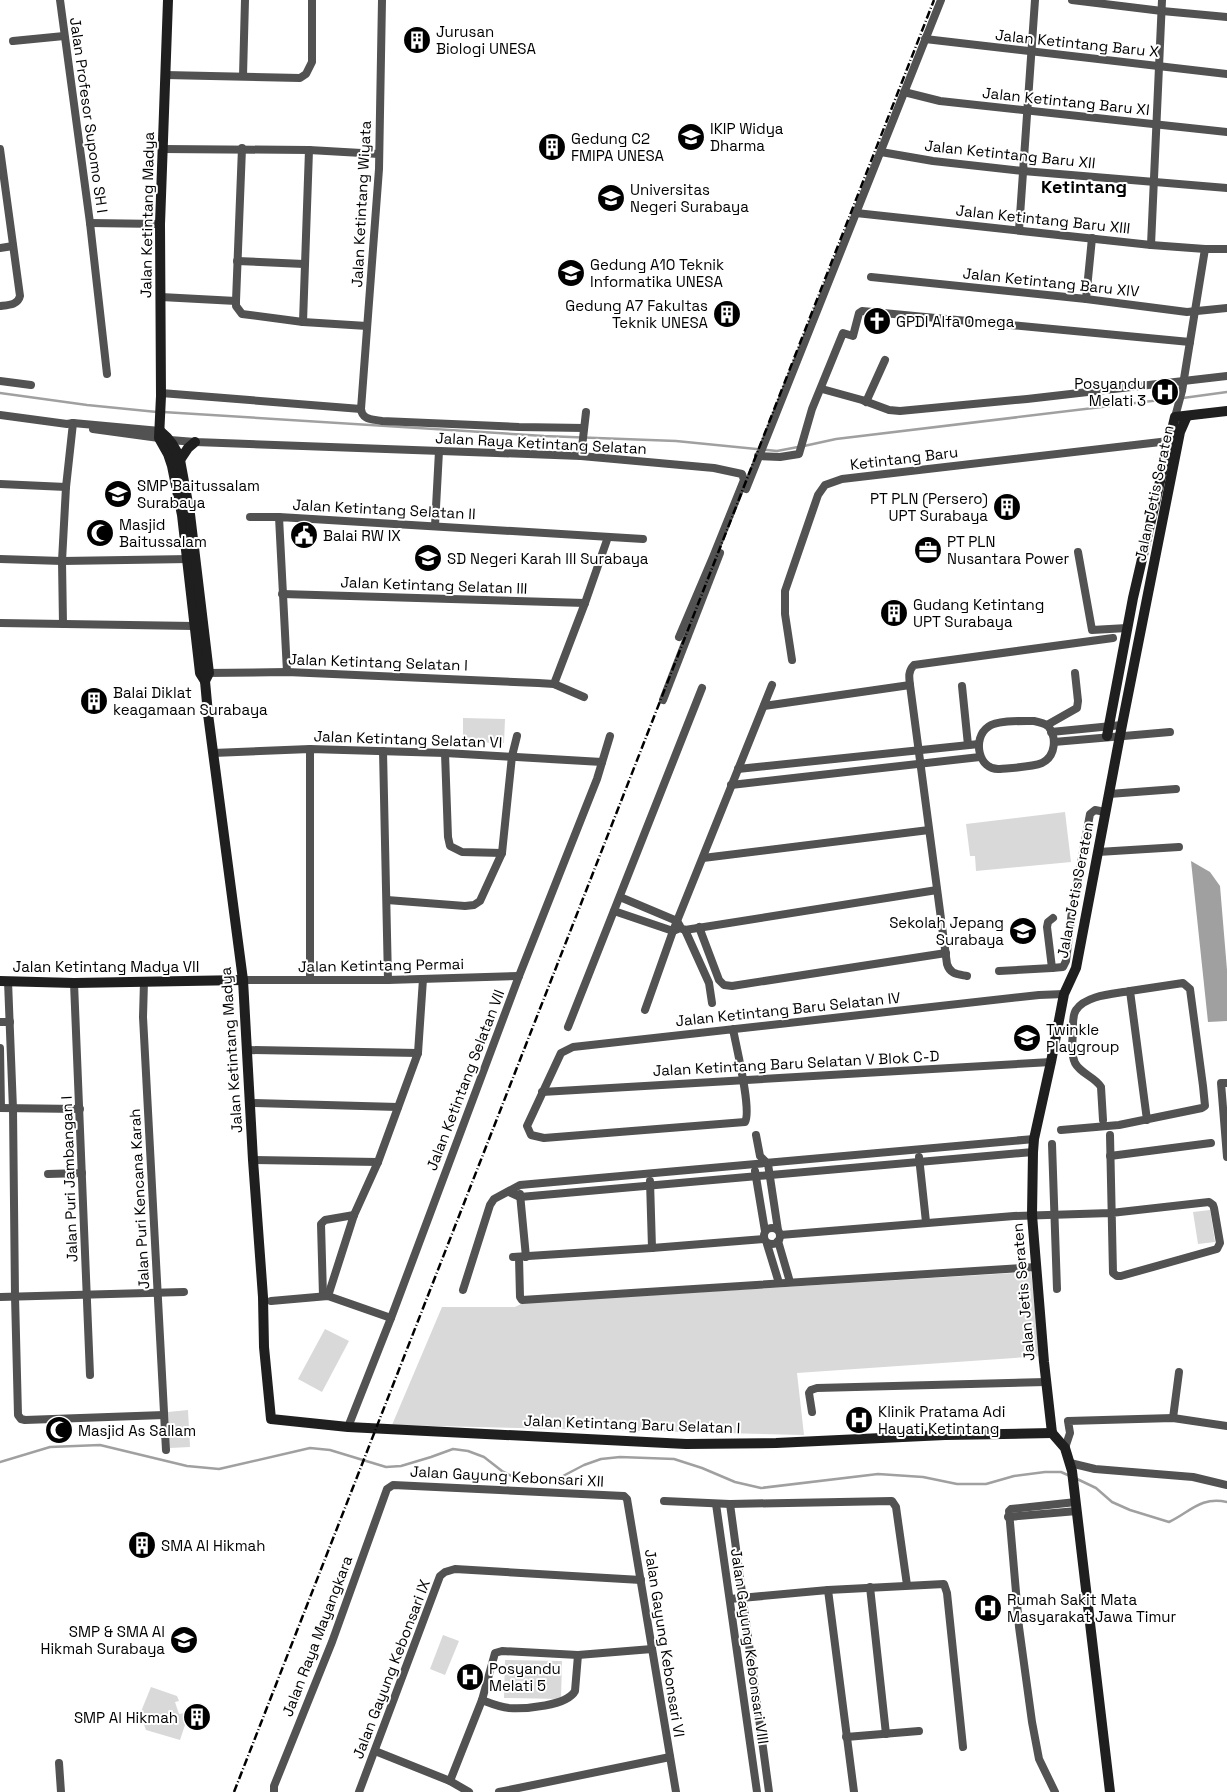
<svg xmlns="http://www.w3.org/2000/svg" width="1227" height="1792" viewBox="0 0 1227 1792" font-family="'Space Grotesk',sans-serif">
<rect width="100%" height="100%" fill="#fff"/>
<!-- green -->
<g fill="#d9d9d9">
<path d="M463,718L505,719L504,743L463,742Z"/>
<path d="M1065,812L1071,862L976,871L975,856H970L966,824Z"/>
<path d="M1210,1210L1215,1242L1198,1244L1193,1212Z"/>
<path d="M1031,1272L1042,1356L797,1373L804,1435L392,1425L442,1307H515L523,1303Z"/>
<path d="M325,1329L349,1341L322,1392L298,1379Z"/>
<path d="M188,1410L190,1447L170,1448L168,1412Z"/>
<path d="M443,1635L459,1641L445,1675L430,1669Z"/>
<path d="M505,1660L562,1661L561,1699L504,1698Z"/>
<path d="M151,1687L177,1696L179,1701L175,1702L179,1714L185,1713L187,1719L180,1740L146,1730L140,1714Z"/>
</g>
<!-- water -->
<path fill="#a0a0a0" d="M1191,861L1210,872L1220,886L1227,970V1021L1208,1022Z"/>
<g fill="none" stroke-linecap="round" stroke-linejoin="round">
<!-- stream -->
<g stroke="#a0a0a0" stroke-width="2.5">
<path d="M0,393L87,405L157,412"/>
<path d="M1183,398L1227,392"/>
<path d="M163,412L544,436L676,441L777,451L798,447"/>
<path d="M804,446L836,439L1177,398"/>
<path d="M0,1462L50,1447L100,1445L187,1466L219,1469L310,1448L330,1450L386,1467L401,1466L431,1457L453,1449L468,1451L484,1457L502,1471L517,1479L561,1477L584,1465L601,1459L620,1457L674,1459L702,1468L735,1482L761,1488L878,1474L923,1477L957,1484H986L1014,1476L1045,1472H1061L1070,1476"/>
<path d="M1075,1478L1096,1488L1112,1502L1130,1510L1169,1522C1190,1512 1201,1496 1227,1502"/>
</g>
<!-- street -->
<g stroke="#525252" stroke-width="8">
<path d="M60,0L90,223L107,374"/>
<path d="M1072,0L1162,11L1227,17"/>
<path d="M925,39L1227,74"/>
<path d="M13,41L64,36"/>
<path d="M165,75L300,78L306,74L312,62V0"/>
<path d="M243,76L245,0"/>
<path d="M904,92L940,101L1227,132"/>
<path d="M242,148L236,301V306L242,314L303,322L367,326"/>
<path d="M0,149L20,296C18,305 9,305 0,306"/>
<path d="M163,149L309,150L379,154"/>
<path d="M881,152L933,161L1023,171L1227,188"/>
<path d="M856,213L1151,245L1205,249H1227"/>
<path d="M90,223L160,224"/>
<path d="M1019,230L1035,0"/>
<path d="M1151,245L1162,0"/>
<path d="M0,248L13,246"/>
<path d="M237,261L304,264"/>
<path d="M871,277L1086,299L1187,312L1227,308"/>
<path d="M161,297L236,301"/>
<path d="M1086,299L1092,238"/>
<path d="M303,322L309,150"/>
<path d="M0,381L31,385"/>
<path d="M822,389L862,400L889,410L900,411L1027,399L1227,376"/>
<path d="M161,393L361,409L379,169L382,0"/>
<path d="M866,402L885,360"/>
<path d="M361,409C362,420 372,419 382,421L519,427L584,428"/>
<path d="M0,415L67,424L73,423L160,431"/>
<path d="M1175,417L1182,391L1205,249"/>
<path d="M93,429L159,438"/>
<path d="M167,441L170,440L195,442L581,456L714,468L742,474L744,480L713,557L679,637"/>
<path d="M581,456L586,412"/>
<path d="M758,456L780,457L799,454L812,409L843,333L853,336L859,313L862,311L1190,342"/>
<path d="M0,484L66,487"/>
<path d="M746,489L941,0"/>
<path d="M250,517H279"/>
<path d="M435,526L439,451"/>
<path d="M1078,552L1092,630L1127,628"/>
<path d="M0,559L62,561L190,559"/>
<path d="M282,594L585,603"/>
<path d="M0,623L194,626"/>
<path d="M63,624L62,561L66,487L73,423"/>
<path d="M792,660L785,614V591L818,495L825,485L842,479L1169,441"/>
<path d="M287,672L279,517L643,539"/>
<path d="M205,673L287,672L538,683L554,684L584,697"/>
<path d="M554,684L585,603L608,537"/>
<path d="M962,686L968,745"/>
<path d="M663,700L720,553"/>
<path d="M764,706L910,685"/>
<path d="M1034,721C1039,722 1044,723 1048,726C1057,737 1056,756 1042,763C1032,767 1011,768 1000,769C978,771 972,738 988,727C997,720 1022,721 1034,721Z"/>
<path d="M1047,725L1077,708L1078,701L1075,673"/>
<path d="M1051,732L1122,725"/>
<path d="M1054,742L1170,732"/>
<path d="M383,751L388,980"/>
<path d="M213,753L310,749L445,753L602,762"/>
<path d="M445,753L448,837L450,846L462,852L502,853"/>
<path d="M738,769L979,744"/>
<path d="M731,785L980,757"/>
<path d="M1109,794L1176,789"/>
<path d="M1098,852L1179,847"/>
<path d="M703,858L929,830"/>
<path d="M620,897L677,921L680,926"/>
<path d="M387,900L465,906L474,905L480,901L502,853L512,756L517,736"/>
<path d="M614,911L673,931L680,928L685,930L937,890"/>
<path d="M699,927L719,980L724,985L732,986L946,953"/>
<path d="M685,930L709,983L712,1003"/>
<path d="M1052,968L1063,967L1066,961L1072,911L1090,814L1095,810L1105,812"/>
<path d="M999,971L1052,968L1047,927L1048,922L1053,918"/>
<path d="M967,976C957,974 950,974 947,964L910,685C909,677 908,671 914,665L1113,638"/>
<path d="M243,980H388L519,976"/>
<path d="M310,980V749"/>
<path d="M8,981L13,1109L15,1296L18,1415L21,1419L25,1420L164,1415"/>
<path d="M144,981L143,1017L166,1450"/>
<path d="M74,983L90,1375"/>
<path d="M645,1010L673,931L772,685"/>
<path d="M0,1022H10"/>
<path d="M568,1027L702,688"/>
<path d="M733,1029C736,1046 752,1110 745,1122L544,1138L531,1135L527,1126L561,1053L573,1047L1039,995L1064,994"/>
<path d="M0,1048L1,1108"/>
<path d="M248,1050L418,1053"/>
<path d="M1227,1083H1221L1227,1157"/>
<path d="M542,1092L1051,1062"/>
<path d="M250,1103L398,1107"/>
<path d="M0,1108L80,1109"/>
<path d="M1103,1120L1101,1087C1095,1077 1081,1074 1075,1063C1071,1054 1072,1043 1073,1033C1073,1026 1072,1016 1076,1010C1086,995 1114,994 1130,991"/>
<path d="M1061,1130L1119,1125L1202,1108L1205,1106L1203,1086L1190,989L1183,983L1130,991L1147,1120"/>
<path d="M756,1135L760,1156L768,1164L778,1230"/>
<path d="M1052,1144L1057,1289"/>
<path d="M1110,1156L1211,1143"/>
<path d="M919,1157L926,1222"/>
<path d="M253,1160L378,1162"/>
<path d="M755,1171L765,1231"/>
<path d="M48,1174L82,1173"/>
<path d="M650,1181L652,1248"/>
<path d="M509,1192L520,1197L1033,1152"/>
<path d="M520,1194L526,1257"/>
<circle cx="772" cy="1236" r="8"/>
<path d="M780,1235L1014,1216L1111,1213L1209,1202L1213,1205L1214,1208L1220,1243L1217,1249L1121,1276H1117L1113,1273L1110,1135"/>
<path d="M778,1241L790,1282"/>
<path d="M767,1244L779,1283"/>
<path d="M513,1257L652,1248L764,1239"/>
<path d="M519,1257L520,1297L522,1300L1036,1267"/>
<path d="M463,1290L490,1205L494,1199L520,1185L1034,1139"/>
<path d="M323,1296L321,1224L325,1220L354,1215"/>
<path d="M328,1296L354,1215L378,1162L418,1053L423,979"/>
<path d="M0,1297L184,1292"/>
<path d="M271,1301L328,1296L391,1318"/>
<path d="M812,1412L809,1393L811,1390L817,1388L1046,1382"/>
<path d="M1173,1418L1179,1372"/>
<path d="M348,1427L391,1318L519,976L597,779L610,736"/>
<path d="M1065,1448L1070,1433L1068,1421L1173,1418L1227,1426"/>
<path d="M1070,1463L1095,1469L1193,1477L1227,1485"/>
<path d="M664,1501L730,1504L892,1501L896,1507L907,1585"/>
<path d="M716,1504L757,1792"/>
<path d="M730,1504L769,1792"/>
<path d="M1008,1517L1077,1511"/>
<path d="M870,1587L886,1734"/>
<path d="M828,1590L854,1792"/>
<path d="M730,1599L828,1590L944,1584L947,1593L963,1747"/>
<path d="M482,1700C490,1703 499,1707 509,1708C525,1709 567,1706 575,1691L578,1655"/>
<path d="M846,1737L919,1731"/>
<path d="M375,1751L450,1781L469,1792"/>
<path d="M59,1763L61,1792"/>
<path d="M450,1781L482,1700L495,1653L502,1651L578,1655L652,1649"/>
<path d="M274,1792V1786L332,1642L387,1489L393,1485L624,1496L627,1499L676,1792"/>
<path d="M359,1792L440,1576L445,1572L455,1569L641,1580"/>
<path d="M499,1792L670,1757"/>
<path d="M1055,1792L1039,1759L1032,1722L1019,1627L1009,1511L1011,1509L1076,1502"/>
</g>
<!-- secondary -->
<g stroke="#1f1f1f" stroke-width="10">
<path d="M168,0L160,224L161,396L159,438L168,454L172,466L182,515L200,673L205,681"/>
<path d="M160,431C170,439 176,447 180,460L190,514L209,673L205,681L208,714L243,980L253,1160L263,1297L264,1347L271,1419L348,1427L686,1444L776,1443L945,1435L1052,1433"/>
<path d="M180,460L188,448L195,442"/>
<path d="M1107,736L1133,598L1175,417L1227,411"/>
<path d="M0,981L74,983L243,980"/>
<path d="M1052,1433L1044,1362L1032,1215L1033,1152L1034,1139L1051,1062L1064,994L1076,968L1122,725L1180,432L1187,416"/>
<path d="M1052,1433L1065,1448L1072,1471L1110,1792"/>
</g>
<!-- rail -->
<path stroke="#000" stroke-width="2.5" stroke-dasharray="8 2.5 1 2.5" stroke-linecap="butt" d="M234,1792L934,0"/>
</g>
<!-- icons -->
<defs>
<g id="building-disc" transform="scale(1.4375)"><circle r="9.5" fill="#000" stroke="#fff"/><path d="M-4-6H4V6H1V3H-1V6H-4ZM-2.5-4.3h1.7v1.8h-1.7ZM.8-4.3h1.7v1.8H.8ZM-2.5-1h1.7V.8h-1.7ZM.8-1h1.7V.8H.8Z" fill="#fff"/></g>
<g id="university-disc" transform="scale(1.4375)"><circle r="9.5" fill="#000" stroke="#fff"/><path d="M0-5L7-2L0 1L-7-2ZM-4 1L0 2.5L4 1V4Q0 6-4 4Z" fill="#fff"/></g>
<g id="church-disc" transform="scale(1.4375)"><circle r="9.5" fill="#000" stroke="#fff"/><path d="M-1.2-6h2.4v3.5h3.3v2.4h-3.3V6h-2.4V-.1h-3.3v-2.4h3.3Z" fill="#fff"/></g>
<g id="hospital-disc" transform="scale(1.4375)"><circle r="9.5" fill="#000" stroke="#fff"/><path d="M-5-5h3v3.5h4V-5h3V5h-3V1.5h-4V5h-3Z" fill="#fff"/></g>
<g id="school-disc" transform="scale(1.4375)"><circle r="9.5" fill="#000" stroke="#fff"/><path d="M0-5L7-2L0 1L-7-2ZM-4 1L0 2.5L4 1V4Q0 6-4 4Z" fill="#fff"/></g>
<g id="mosque-disc" transform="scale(1.4375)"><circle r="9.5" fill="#000" stroke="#fff"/><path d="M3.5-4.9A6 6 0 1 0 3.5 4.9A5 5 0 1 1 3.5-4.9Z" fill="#fff"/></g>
<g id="civic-disc" transform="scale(1.4375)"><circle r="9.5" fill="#000" stroke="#fff"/><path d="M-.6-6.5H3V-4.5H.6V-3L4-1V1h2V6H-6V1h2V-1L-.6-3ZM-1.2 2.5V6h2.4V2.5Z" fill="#fff"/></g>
<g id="office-disc" transform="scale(1.4375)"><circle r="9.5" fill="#000" stroke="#fff"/><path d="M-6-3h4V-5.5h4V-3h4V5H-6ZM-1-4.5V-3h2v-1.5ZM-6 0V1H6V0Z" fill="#fff"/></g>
</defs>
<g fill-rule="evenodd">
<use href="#building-disc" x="417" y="40"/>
<use href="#university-disc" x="691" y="137"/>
<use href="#building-disc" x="552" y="147"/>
<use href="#university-disc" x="611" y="198"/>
<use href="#university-disc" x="571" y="273"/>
<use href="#building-disc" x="727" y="314"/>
<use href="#church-disc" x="877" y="321"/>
<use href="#hospital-disc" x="1165" y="392"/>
<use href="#school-disc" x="118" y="494"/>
<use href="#building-disc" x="1007" y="507"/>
<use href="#mosque-disc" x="100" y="533"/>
<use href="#civic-disc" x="304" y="535"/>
<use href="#office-disc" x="928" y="550"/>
<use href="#school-disc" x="428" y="558"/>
<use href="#building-disc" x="894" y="613"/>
<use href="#building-disc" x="94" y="701"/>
<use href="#school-disc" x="1023" y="931"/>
<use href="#school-disc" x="1027" y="1038"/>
<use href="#hospital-disc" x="859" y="1420"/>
<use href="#mosque-disc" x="59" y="1430"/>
<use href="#building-disc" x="142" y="1545"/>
<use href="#hospital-disc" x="988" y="1608"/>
<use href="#school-disc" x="184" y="1640"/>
<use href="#hospital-disc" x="470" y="1677"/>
<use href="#building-disc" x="197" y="1717"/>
</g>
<g text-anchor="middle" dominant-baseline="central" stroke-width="4" stroke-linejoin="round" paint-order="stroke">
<!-- poi labels -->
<g font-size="15" fill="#000" stroke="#fff" text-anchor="start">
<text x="436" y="31">Jurusan<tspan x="436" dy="17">Biologi UNESA</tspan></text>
<text x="710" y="128">IKIP Widya<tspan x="710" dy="17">Dharma</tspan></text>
<text x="571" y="138">Gedung C2<tspan x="571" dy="17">FMIPA UNESA</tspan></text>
<text x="630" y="189">Universitas<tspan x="630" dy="17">Negeri Surabaya</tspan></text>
<text x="590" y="264">Gedung A10 Teknik<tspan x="590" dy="17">Informatika UNESA</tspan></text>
<text x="708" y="305" text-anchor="end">Gedung A7 Fakultas<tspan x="708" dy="17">Teknik UNESA</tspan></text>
<text x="896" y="321">GPDI Alfa Omega</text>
<text x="1146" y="383" text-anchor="end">Posyandu<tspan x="1146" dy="17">Melati 3</tspan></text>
<text x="137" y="485">SMP Baitussalam<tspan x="137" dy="17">Surabaya</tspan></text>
<text x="988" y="498" text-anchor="end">PT PLN (Persero)<tspan x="988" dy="17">UPT Surabaya</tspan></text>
<text x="119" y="524">Masjid<tspan x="119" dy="17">Baitussalam</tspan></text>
<text x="323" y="535">Balai RW IX</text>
<text x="947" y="541">PT PLN<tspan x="947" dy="17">Nusantara Power</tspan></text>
<text x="447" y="558">SD Negeri Karah III Surabaya</text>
<text x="913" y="604">Gudang Ketintang<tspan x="913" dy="17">UPT Surabaya</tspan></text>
<text x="113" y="692">Balai Diklat<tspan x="113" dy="17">keagamaan Surabaya</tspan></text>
<text x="1004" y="922" text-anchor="end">Sekolah Jepang<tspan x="1004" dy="17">Surabaya</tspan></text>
<text x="1046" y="1029">Twinkle<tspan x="1046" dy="17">Playgroup</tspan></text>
<text x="878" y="1411">Klinik Pratama Adi<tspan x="878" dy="17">Hayati Ketintang</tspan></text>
<text x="78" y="1430">Masjid As Sallam</text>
<text x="161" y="1545">SMA Al Hikmah</text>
<text x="1007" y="1599">Rumah Sakit Mata<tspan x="1007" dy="17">Masyarakat Jawa Timur</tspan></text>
<text x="165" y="1631" text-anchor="end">SMP &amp; SMA Al<tspan x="165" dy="17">Hikmah Surabaya</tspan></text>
<text x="489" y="1668">Posyandu<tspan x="489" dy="17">Melati 5</tspan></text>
<text x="178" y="1717" text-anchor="end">SMP Al Hikmah</text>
</g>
<!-- street labels -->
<g font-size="15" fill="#000" stroke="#fff">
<text transform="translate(1077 43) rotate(6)">Jalan Ketintang Baru X</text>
<text transform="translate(1066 101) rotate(6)">Jalan Ketintang Baru XI</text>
<text transform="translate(89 115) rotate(82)">Jalan Profesor Supomo SH I</text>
<text transform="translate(1010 154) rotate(6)">Jalan Ketintang Baru XII</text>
<text transform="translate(361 204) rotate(-87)">Jalan Ketintang Wiyata</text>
<text transform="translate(147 215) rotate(-89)">Jalan Ketintang Madya</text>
<text transform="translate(1043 219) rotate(6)">Jalan Ketintang Baru XIII</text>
<text transform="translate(1051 282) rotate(6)">Jalan Ketintang Baru XIV</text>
<text transform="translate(541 443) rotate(3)">Jalan Raya Ketintang Selatan</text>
<text transform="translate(904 458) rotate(-7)">Ketintang Baru</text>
<text transform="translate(1154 493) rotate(-78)">Jalan Jetis Seraten</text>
<text transform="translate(384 509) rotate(3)">Jalan Ketintang Selatan II</text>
<text transform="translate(434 585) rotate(2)">Jalan Ketintang Selatan III</text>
<text transform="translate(378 662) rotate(2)">Jalan Ketintang Selatan I</text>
<text transform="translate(408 739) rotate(2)">Jalan Ketintang Selatan VI</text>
<text transform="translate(1075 890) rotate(-79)">Jalan Jetis Seraten</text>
<text transform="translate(381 965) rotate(-1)">Jalan Ketintang Permai</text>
<text x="106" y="966">Jalan Ketintang Madya VII</text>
<text transform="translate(788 1009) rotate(-6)">Jalan Ketintang Baru Selatan IV</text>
<text transform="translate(231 1050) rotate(-94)">Jalan Ketintang Madya</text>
<text transform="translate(796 1063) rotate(-3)">Jalan Ketintang Baru Selatan V Blok C-D</text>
<text transform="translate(465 1080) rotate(-69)">Jalan Ketintang Selatan VII</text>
<text transform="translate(69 1179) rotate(-92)">Jalan Puri Jambangan I</text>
<text transform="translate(139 1199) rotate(-93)">Jalan Puri Kencana Karah</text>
<text transform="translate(1023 1292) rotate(-95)">Jalan Jetis Seraten</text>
<text transform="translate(632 1424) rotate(2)">Jalan Ketintang Baru Selatan I</text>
<text transform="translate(507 1476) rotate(3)">Jalan Gayung Kebonsari XII</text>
<text transform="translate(317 1636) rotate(-69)">Jalan Raya Mayangkara</text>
<text transform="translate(665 1643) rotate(81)">Jalan Gayung Kebonsari VI</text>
<text transform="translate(750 1646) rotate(82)">Jalan Gayung Kebonsari VIII</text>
<text transform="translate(391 1669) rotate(-69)">Jalan Gayung Kebonsari IX</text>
</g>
<!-- quarter labels -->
<g font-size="18" font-weight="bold" fill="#000" stroke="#fff">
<text x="1084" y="186">Ketintang</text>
</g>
</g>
</svg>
